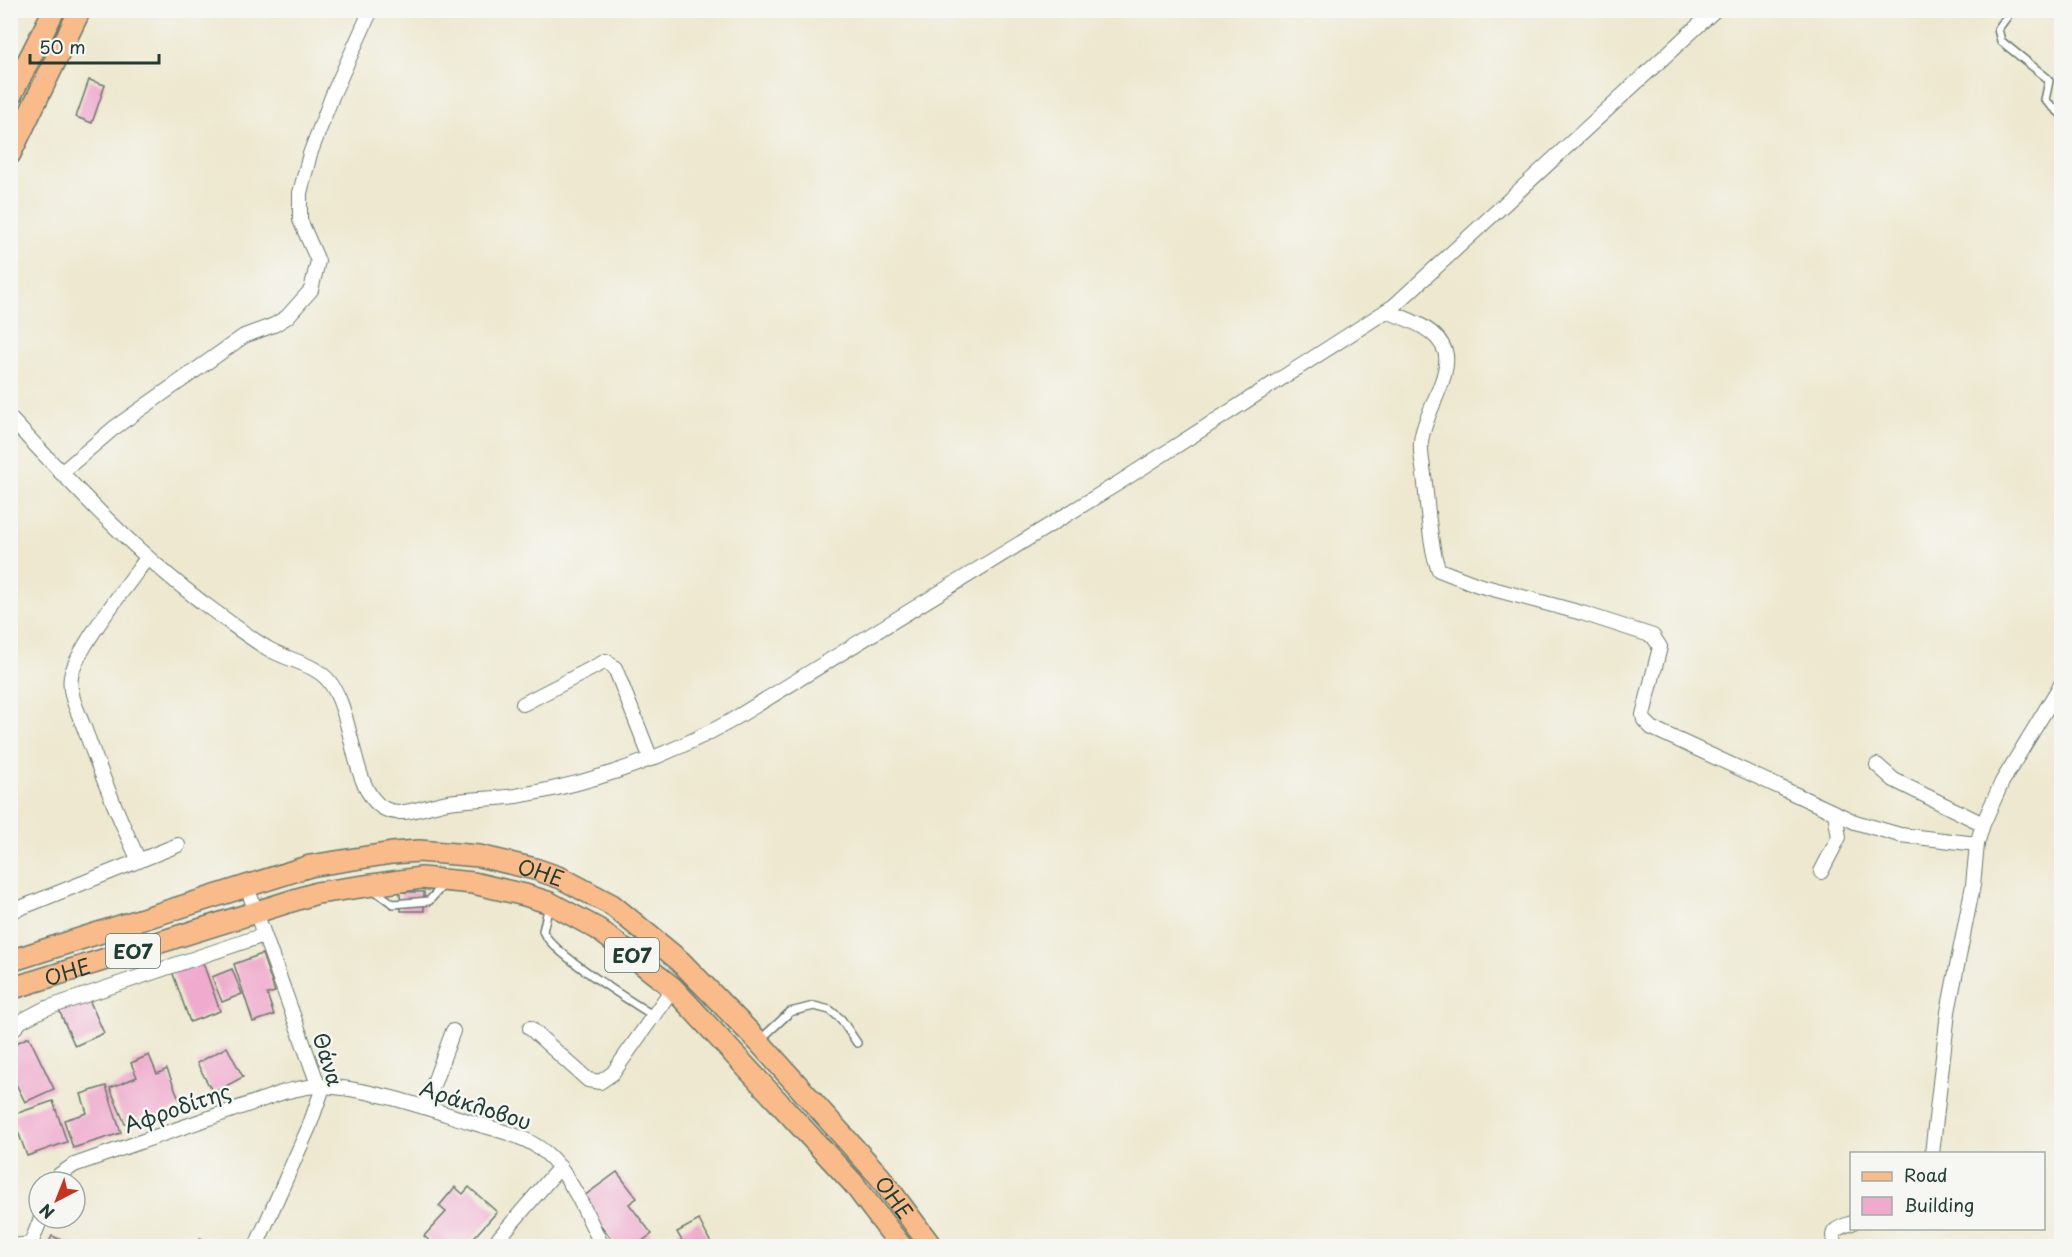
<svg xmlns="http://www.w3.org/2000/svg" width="2072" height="1257" viewBox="0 0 2072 1257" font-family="'Playpen Sans',sans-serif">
<rect width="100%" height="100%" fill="#f6f6f2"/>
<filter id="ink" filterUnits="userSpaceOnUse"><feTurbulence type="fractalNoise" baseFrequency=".0167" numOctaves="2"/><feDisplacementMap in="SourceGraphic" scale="12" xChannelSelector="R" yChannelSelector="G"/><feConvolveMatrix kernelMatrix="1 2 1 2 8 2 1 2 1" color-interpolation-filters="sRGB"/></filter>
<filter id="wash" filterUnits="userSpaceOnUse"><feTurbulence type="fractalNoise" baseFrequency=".008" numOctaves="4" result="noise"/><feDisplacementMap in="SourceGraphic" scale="24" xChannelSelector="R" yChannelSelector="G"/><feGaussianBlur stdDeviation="1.35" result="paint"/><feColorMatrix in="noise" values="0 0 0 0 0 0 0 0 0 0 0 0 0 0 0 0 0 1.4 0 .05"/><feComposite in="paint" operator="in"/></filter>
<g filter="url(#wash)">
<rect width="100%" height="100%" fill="#ede8cf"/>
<g id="blocks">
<!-- building -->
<g fill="#efaacd">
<path d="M89,80L105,85L92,123L76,117Z"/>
<path d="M400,892H424V911H401Z"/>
<path d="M262,954L275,992L267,994L274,1015L253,1022L234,964Z"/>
<path d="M202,960L220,1011L190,1022L172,971Z"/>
<path d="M232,969L242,994L222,1002L212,977Z"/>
<path d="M87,995L104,1033L75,1046L58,1008Z"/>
<path d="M29,1037L54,1089L25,1102L10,1072V1046Z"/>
<path d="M227,1047L243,1077L213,1093L197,1063Z"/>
<path d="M149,1055L157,1074L167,1069L182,1106L153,1119L151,1113L125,1124L110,1088L137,1077L131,1063Z"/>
<path d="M106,1086L121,1133L73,1148L64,1120L87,1113L81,1094Z"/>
<path d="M53,1101L67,1142L27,1156L12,1115Z"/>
<path d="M617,1172L637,1198L629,1204L652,1234L635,1246H617L580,1199Z"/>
<path d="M455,1187L463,1194L469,1187L497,1212L466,1246H435L424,1236L446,1212L439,1206Z"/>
<path d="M699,1220L712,1245L708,1246H685L677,1232Z"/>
<path d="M52,1236L75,1246H47Z"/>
<path d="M200,1238L217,1246H196Z"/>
</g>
</g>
</g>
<g filter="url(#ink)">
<use href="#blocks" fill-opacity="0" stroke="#67796a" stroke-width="1.5"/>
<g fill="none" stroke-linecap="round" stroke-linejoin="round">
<!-- service casing -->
<g stroke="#67796a" stroke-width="10">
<g id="service">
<path d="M2012,10L1998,29L2001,41L2047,78L2049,81L2045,100L2062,115"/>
<path d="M374,890L393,904L429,901L444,884"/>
<path d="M549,905L543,931C550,952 632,1002 654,1016"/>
<path d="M760,1040L790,1012L814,1006L830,1010L841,1019L857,1043"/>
</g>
</g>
<!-- minor casing -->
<g stroke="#67796a" stroke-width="16">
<g id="minor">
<path d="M1386,311C1407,319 1437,328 1445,351C1453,375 1422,417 1421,443C1420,453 1423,465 1424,475C1427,498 1430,552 1439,570L1478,585L1582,613L1653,636L1660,647L1643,715L1644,720L1652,728L1855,822L1900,835L1977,844"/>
<path d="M10,418C71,483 131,549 203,603C224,618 245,635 267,648C286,660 313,663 328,680C355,711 350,792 385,809C404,818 428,805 448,802C470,799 494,799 516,796C591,784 663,758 729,722L1120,482L1394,306L1715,10"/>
<path d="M61,473L114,428L244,336L274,325L287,317L311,290L318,261L300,220V193L310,154L333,94L371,10"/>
<path d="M523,704L606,661L615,668L651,759"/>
<path d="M1877,765L1894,780L1906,786L1983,824"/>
<path d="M139,861C119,818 101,774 85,730C79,714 68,694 71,677C75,650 129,583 147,558"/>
<path d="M1821,872L1839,837L1835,813"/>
<path d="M247,887L321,1093L309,1127L256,1246"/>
<path d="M10,912L178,845"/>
<path d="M530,1028L588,1080L600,1082L613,1073L673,988"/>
<path d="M10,1033L21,1021L44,1009L264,935"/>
<path d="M425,1107L453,1031"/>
<path d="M1932,1154L1948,1012L1973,885L1977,844L1983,824L2002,782L2062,683"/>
<path d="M55,1182L59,1175L74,1165L284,1092C296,1089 307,1086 320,1086C370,1088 423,1107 471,1122C496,1130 525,1135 546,1153C569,1172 589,1219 602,1246"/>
<path d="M13,1246L31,1244"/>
<path d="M30,1246L41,1218"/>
<path d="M492,1246L560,1167"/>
<path d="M1837,1246C1827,1230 1838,1228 1852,1223"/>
</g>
</g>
<!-- primary casing -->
<g stroke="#67796a" stroke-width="24">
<g id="primary">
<path d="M10,97L54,10"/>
<path d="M10,154L80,10"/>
<path id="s1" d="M10,961L310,866L392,853L419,851L479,856L535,869L561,878L612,905L680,961L758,1041L880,1177L931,1246"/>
<path id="s2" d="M10,989L317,893L421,878L473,883L525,895L550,903L598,929L673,988L853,1183L901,1246"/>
</g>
</g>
<!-- service -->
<use href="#service" stroke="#fff" stroke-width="7"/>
<!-- minor -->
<use href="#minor" stroke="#fff" stroke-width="14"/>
<!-- primary -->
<use href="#primary" stroke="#fabb8b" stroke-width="21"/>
</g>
</g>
<g text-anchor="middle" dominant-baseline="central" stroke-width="5" stroke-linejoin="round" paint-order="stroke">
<!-- shield labels -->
<g fill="#f6f6f2" stroke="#60746d" stroke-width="1.5">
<rect x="106" y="934" width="54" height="34" rx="4.5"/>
<rect x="605" y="938" width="54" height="34" rx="4.5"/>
</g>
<g font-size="20" font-weight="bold" fill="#1f3d34">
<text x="133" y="951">ΕΟ7</text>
<text x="632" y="955">ΕΟ7</text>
</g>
<!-- street labels -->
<g font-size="21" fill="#1f3d34" stroke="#f6f6f2">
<text stroke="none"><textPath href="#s1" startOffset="549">ΟΗΕ</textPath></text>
<text stroke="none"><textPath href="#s2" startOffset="60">ΟΗΕ</textPath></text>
<text transform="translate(329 1059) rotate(73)">Θάνα</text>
<text transform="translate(476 1104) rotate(18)">Αράκλοβου</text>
<text transform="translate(177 1107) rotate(-19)">Αφροδίτης</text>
<text stroke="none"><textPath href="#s1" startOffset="1035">ΟΗΕ</textPath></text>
</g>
</g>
<!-- margin -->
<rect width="2072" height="1257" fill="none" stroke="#f6f6f2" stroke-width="36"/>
<!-- legend -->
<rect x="1850" y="1152" width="195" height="78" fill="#f6f6f2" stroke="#a0aca6" stroke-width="1.5"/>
<rect x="1862" y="1172" width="30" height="9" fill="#fabb8b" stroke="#a0aca6" stroke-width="1.5"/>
<text x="1904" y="1182" font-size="18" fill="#1f3d34">Road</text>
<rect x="1862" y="1197" width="30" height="18" fill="#efaacd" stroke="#a0aca6" stroke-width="1.5"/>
<text x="1904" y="1212" font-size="18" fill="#1f3d34">Building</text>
<!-- north arrow -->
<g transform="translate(57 1200) rotate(222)"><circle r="28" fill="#f6f6f2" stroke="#a0aca6" stroke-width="1.5"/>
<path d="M0-4.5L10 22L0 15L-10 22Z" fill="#c8321e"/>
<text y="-9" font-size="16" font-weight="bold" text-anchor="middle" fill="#1f3d34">N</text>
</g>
<!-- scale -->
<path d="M30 54v9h129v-9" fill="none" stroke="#1f3d34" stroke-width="3"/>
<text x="39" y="54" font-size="18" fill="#1f3d34" stroke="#f6f6f2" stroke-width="4.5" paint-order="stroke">50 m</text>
</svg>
